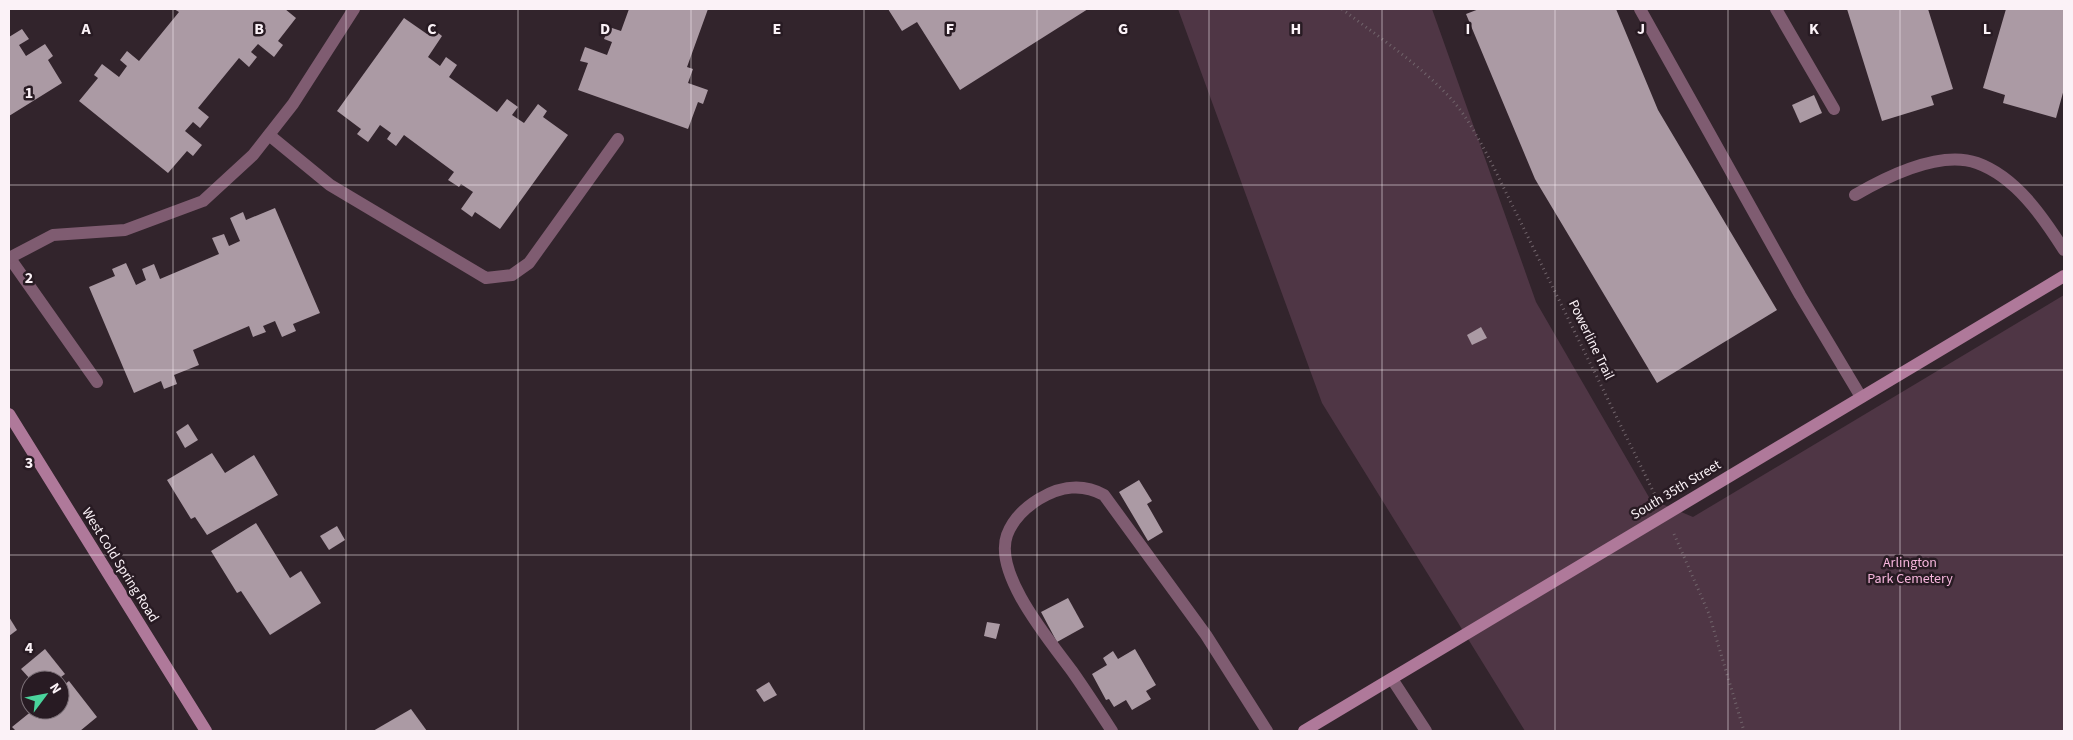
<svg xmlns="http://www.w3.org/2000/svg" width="2073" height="740" viewBox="0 0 2073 740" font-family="'Source Sans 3',sans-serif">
<rect width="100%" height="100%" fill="#32242c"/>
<!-- green -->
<path fill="#4f3645" d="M1178,9H1432L1536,302L1650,499L1693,517L2064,295V731H1525L1322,403Z"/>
<!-- building -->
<g fill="#ab9aa4">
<path d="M174,9H285L296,18L278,41L283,45L274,57L258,44L251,52L257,57L249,67L239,58L198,108L209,117L200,128L193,122L185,131L202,145L193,156L187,151L168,173L79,101L98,78L94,75L102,64L119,77L127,66L120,60L127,51L139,61L179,12Z"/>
<path d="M629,9H708L687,67L693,69L688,83L708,90L703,104L698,102L688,129L578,90L588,63L580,61L585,47L607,55L612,42L604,39L609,27L621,31Z"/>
<path d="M888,9H1088L960,90L917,22L902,31Z"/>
<path d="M1479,9H1616L1658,110L1777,310L1657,383L1535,179L1466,14Z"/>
<path d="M1847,9H1928L1953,89L1931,96L1934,105L1882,121Z"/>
<path d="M2006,9H2064V89L2056,118L2003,103L2005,95L1983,88Z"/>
<path d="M404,18L427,34L432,28L442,36L428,57L440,66L446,57L457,65L449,77L497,112L507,99L518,107L512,115L524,123L538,104L547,111L543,117L568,135L500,229L475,212L472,217L461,209L473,192L461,184L459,187L448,180L454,172L404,135L396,146L387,139L391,133L380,125L368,142L357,134L361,129L337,111Z"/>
<path d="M22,29L29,39L19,45L26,56L45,44L53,56L48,60L62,83L9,116V37Z"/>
<path d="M1814,95L1822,113L1800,123L1792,105Z"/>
<path d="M275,208L320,313L293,324L296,331L282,337L275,321L263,326L266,332L253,337L249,326L193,350L199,365L174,375L177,384L164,389L161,381L134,393L89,287L115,276L112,269L126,263L136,285L146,280L142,269L154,264L160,279L219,254L212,238L224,234L229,246L240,241L230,218L243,212L246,220Z"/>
<path d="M1481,327L1487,338L1472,345L1467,335Z"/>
<path d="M188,424L198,440L185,448L176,432Z"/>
<path d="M212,453L225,473L254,455L278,495L207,535L195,517L191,519L167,480Z"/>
<path d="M1139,480L1152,501L1147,504L1163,532L1148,541L1119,492Z"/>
<path d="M256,523L290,578L301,571L321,603L270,635L241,591L237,593L211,551Z"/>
<path d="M337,526L345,540L329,550L320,536Z"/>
<path d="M1068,598L1084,627L1057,642L1041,612Z"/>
<path d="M9,617L17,630L9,636Z"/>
<path d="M987,622L1000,624L996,639L984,636Z"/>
<path d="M45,649L65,674L57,680H31L21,669Z"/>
<path d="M1135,649L1156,685L1146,691L1151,699L1132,710L1126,700L1114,707L1109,699L1106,700L1092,674L1107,665L1103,658L1113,651L1118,659Z"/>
<path d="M69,681L97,717L80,731H16L12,727L33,710H60V688Z"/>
<path d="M769,682L777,695L764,702L756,690Z"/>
<path d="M411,709L427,731H373Z"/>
</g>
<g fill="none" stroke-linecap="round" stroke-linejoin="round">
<!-- path -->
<g stroke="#71646b" stroke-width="3" stroke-dasharray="1 4" stroke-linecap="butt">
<path d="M1342,9C1380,38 1422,66 1454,102C1469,120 1481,143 1492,164L1656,497"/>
<path d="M1674,534L1709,614L1744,731"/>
</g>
<!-- lane -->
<g stroke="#7f5c71" stroke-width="12">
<path d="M1640,9L1800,295L1861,397"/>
<path d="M1776,9L1834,109"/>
<path d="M269,135L330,185L486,278L512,275L529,263L618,139"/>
<path d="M1855,195C1886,177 1940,150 1977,163C2016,177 2043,217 2064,250"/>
<path d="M9,257L97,382"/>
<path d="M9,258L53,235L125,230L203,201L253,155L293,104L354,9"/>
<path d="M1392,679L1426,731"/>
<path d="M1112,731C1099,711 1086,691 1072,671C1050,641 993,574 1007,535C1013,519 1026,507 1039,499C1061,486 1082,483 1104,495L1206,635L1267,731"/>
</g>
<!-- secondary -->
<g stroke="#af799a" stroke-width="12">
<path d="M9,414L206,731"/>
<path d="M1304,731L2064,276"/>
</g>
</g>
<!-- grid -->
<path fill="none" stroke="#fbf2f7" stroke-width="1" stroke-opacity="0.55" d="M173,9V731M346,9V731M518,9V731M691,9V731M864,9V731M1037,9V731M1209,9V731M1382,9V731M1555,9V731M1728,9V731M1900,9V731M9,185H2064M9,370H2064M9,555H2064"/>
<g text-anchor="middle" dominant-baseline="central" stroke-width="5" stroke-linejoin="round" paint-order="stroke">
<!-- street labels -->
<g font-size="14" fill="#fbf2f7" stroke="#281b23">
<text transform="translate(1591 340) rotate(64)">Powerline Trail</text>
<text transform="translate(1676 490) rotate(-31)">South 35th Street</text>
<text transform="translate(120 565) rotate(58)">West Cold Spring Road</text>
</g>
<!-- park labels -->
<g font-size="14" fill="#f6b5dc" stroke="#281b23">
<text x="1910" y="563">Arlington<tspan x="1910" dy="16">Park Cemetery</tspan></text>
</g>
</g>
<g font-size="16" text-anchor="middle" font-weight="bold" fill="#fbf2f7" stroke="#281b23" stroke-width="5" stroke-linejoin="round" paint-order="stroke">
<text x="86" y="34">A</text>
<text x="259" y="34">B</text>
<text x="432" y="34">C</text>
<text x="605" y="34">D</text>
<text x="777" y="34">E</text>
<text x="950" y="34">F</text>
<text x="1123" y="34">G</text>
<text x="1296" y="34">H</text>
<text x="1468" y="34">I</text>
<text x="1641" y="34">J</text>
<text x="1814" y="34">K</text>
<text x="1987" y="34">L</text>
<text x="29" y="98">1</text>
<text x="29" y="283">2</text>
<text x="29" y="468">3</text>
<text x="29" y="653">4</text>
</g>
<!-- border -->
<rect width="2073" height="740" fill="none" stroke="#fbf2f7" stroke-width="20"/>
<!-- north arrow -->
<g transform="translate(45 695) rotate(58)"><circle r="24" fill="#281b23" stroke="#7c7178"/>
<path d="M0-4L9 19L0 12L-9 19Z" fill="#4ad49c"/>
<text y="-8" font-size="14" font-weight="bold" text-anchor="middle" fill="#fbf2f7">N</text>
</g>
</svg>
